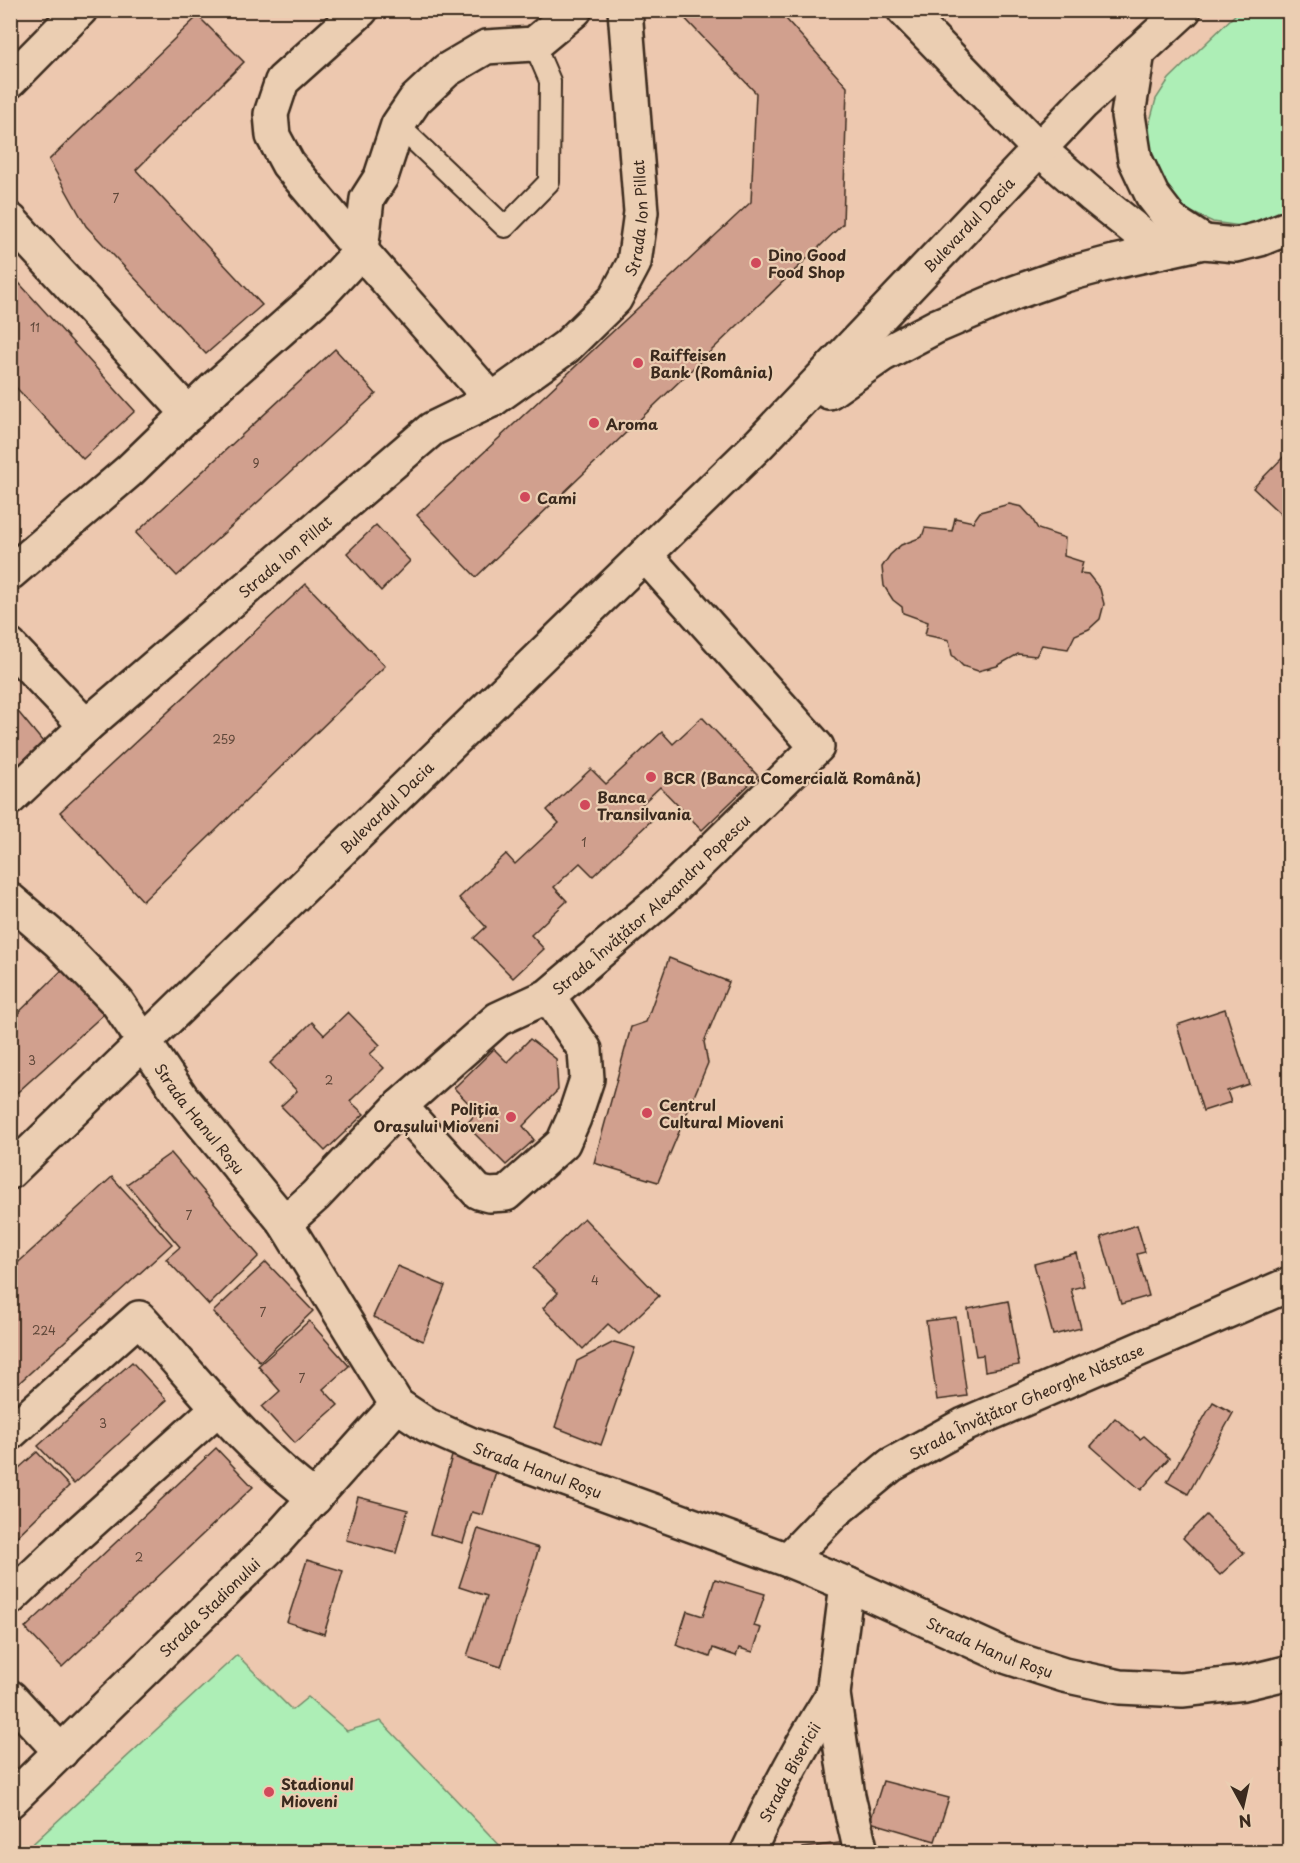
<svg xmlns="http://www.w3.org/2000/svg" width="1300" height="1863" viewBox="0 0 1300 1863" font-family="'Playpen Sans',sans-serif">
<rect width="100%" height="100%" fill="#edc8af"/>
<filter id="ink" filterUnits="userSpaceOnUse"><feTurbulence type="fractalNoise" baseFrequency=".0167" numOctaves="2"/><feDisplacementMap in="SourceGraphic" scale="12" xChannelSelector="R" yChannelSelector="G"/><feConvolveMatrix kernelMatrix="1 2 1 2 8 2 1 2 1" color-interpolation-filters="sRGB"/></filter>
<g filter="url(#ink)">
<!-- green -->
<g fill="#adeeb6" stroke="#748c6a" stroke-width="1.5">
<path d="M1239,11H1289V212L1264,224L1241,226L1213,222L1189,211L1174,197L1156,174L1151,154L1149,125L1156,99L1169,79Z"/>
<path d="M237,1655L292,1710L308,1697L347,1731L381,1721L506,1852H24Z"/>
</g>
<!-- building -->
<g fill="#d1a08e" stroke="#3b2a1e" stroke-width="1.5">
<path d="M677,10H778L847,87L843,224L476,577L417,515L751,202L756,93Z"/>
<path d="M198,16L244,62L136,170L262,305L206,354L86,226L49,160Z"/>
<path d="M10,273L135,411L83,459L10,381Z"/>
<path d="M335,349L376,394L177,576L136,533Z"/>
<path d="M1290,450V523L1253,488Z"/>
<path d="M1009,504L1022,507L1031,517L1038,529L1065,538L1064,556L1083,562L1080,573L1088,574L1100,589L1104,604L1100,619L1089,629L1075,635L1068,649L1042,645L1036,656L1018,654L997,666L978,671L963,666L952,655L949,640L925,635L928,622L903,613L902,607L893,600L884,586L882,567L890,555L901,545L922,537L925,528L952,531L955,518L973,522L980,512Z"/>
<path d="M376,525L410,561L381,591L347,553Z"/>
<path d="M306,584L385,666L143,901L60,812Z"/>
<path d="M10,702L43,742L10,773Z"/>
<path d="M702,717L758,776L702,830L660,787L642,804L655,817L593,876L580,863L554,887L567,901L531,935L544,949L513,978L474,938L486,927L459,898L506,854L515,864L559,823L547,810L591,769L606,784L662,732L673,744Z"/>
<path d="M669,958L729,982L704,1042L708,1063L658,1182L594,1163L631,1027L646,1022Z"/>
<path d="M62,970L104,1014L10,1099V1021Z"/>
<path d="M1225,1009L1249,1084L1227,1091L1231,1102L1203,1111L1177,1025Z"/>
<path d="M348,1012L380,1045L370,1054L384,1068L350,1101L364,1114L325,1151L281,1106L297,1091L270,1063L312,1022L324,1035Z"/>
<path d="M530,1039L556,1059L558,1090L523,1126L534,1140L506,1165L466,1125L477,1112L454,1088L494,1049L507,1062Z"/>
<path d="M171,1153L259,1256L209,1305L166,1259L180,1247L127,1184Z"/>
<path d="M112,1177L172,1244L10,1391V1270Z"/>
<path d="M584,1218L659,1296L619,1334L608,1324L583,1349L543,1308L558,1293L533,1268Z"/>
<path d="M1137,1225L1145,1252L1137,1254L1149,1296L1121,1304L1101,1237Z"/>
<path d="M1076,1253L1084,1286L1071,1289L1081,1328L1053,1335L1034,1264Z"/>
<path d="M266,1262L313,1311L260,1362L213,1312Z"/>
<path d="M397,1266L445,1286L423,1341L373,1317Z"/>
<path d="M1008,1301L1019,1365L985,1371L983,1355L976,1356L968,1309Z"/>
<path d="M956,1317L967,1396L937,1400L926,1321Z"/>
<path d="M309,1321L349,1366L323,1389L338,1405L295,1443L262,1407L280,1391L258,1366Z"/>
<path d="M614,1342L635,1348L601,1445L555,1427L577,1361Z"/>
<path d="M132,1362L167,1400L74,1484L38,1446Z"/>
<path d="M1213,1402L1233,1413L1188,1494L1167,1482Z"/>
<path d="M1115,1418L1140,1439L1144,1436L1169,1458L1141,1490L1091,1446Z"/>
<path d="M216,1448L253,1487L62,1667L25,1628Z"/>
<path d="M37,1452L69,1486L10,1543V1476Z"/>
<path d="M452,1456L497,1468L483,1515L472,1512L463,1543L430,1534Z"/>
<path d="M358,1497L408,1510L396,1553L346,1540Z"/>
<path d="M1206,1515L1244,1553L1220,1575L1183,1538Z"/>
<path d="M478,1529L539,1548L501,1667L467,1656L487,1596L459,1587Z"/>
<path d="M307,1560L343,1571L324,1634L287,1622Z"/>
<path d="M715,1579L765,1594L754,1626L761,1628L753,1652L739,1648L736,1656L713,1648L710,1657L676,1645L687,1611L703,1616Z"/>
<path d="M883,1781L949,1798L935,1841L870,1822Z"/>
<path d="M846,1842L848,1852H803V1848Z"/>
</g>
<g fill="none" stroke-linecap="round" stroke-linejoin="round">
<!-- lane casing -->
<g stroke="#3b2a1e" stroke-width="24">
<path id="lane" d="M398,125L505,227L549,182L550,81L534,44"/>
</g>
<!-- street casing -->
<g stroke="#3b2a1e" stroke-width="38">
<g id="street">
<path d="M361,10L282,81L271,114L273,136L288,164L361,251L492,400"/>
<path d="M10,220L189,414"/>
<path d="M10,573L129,471L216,387L321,294L361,251L367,199L381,177L398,125L415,100L447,70L486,47L534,44L575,10"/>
<path d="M10,646L86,726"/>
<path id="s1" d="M10,798L86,726L432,429L492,400L566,347L615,299L634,263L641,212L625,10"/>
<path d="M400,1106L478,1192L489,1195L506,1194L563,1143L574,1118L587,1079L585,1050L548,996"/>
<path id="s2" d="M285,1223L315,1196L400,1106L498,1019L548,996L663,898L817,747L645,555"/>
<path d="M10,1433L139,1318C195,1379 247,1449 315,1498"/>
<path id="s3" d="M788,1560L834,1512L891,1465L964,1425L1290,1284"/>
<path d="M847,1584L833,1694L848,1796L861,1852"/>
<path d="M10,1598L71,1540L218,1408"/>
<path d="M10,1697L61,1752"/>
<path id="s4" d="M748,1852C773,1798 801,1745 833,1694"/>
</g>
</g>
<!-- secondary casing -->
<g stroke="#3b2a1e" stroke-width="38">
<g id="secondary">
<path d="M904,10L1040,150L1092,195L1162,251"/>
<path d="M1138,52L1128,115L1135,159L1152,195L1172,221L1204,242"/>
<path d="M10,81L80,10"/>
<path d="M829,392L882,355L937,326L1014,293L1065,275L1114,262L1204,242L1236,245L1260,239L1290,227"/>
<path id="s5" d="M10,900L59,942L117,1002L182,1098L285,1223L397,1405L427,1425L472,1445L788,1560L847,1584L1008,1657L1064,1675L1120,1687L1182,1690L1244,1683L1290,1672"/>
<path id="s6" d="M10,1172L760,443L1083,103L1184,10"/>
<path id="s7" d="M10,1801L275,1542L397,1405"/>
</g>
</g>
<!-- lane -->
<use href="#lane" stroke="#ebceb2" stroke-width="20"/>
<!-- street -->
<use href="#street" stroke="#ebceb2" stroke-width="33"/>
<!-- secondary -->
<use href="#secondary" stroke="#ebceb2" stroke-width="33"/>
</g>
</g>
<!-- markers -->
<g fill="#d1495b" stroke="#ebceb2" stroke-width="2">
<circle cx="756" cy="263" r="6"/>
<circle cx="638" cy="363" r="6"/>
<circle cx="594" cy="423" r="6"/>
<circle cx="525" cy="497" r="6"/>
<circle cx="651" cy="777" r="6"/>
<circle cx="585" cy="805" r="6"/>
<circle cx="647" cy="1113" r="6"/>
<circle cx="511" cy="1117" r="6"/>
<circle cx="269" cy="1792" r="6"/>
</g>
<g text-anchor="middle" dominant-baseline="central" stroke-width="4.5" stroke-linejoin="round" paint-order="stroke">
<!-- number labels -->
<g font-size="12" fill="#60483a">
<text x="116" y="198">7</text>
<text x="35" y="327">11</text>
<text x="256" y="463">9</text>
<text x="224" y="739">259</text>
<text x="584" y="842">1</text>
<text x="32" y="1060">3</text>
<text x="329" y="1080">2</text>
<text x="189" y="1215">7</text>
<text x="595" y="1280">4</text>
<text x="263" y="1312">7</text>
<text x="44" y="1330">224</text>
<text x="302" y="1378">7</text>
<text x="103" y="1423">3</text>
<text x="139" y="1557">2</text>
</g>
<!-- street labels -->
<g font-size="15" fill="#3b2a1e" stroke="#ebceb2">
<text stroke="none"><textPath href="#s1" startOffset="873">Strada Ion Pillat</textPath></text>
<text stroke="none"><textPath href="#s6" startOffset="1348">Bulevardul Dacia</textPath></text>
<text stroke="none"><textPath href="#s1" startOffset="366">Strada Ion Pillat</textPath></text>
<text stroke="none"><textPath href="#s6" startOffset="524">Bulevardul Dacia</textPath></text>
<text stroke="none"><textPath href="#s2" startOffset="488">Strada Învățător Alexandru Popescu</textPath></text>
<text stroke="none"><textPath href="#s5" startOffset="291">Strada Hanul Roșu</textPath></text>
<text stroke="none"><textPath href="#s3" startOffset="290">Strada Învățător Gheorghe Năstase</textPath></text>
<text stroke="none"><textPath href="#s5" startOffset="795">Strada Hanul Roșu</textPath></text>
<text stroke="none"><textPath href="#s7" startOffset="278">Strada Stadionului</textPath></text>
<text stroke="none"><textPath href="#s5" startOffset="1281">Strada Hanul Roșu</textPath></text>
<text stroke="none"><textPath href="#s4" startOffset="90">Strada Bisericii</textPath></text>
</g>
<!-- poi labels -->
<g font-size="15" font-weight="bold" fill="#3b2a1e" stroke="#ebceb2" text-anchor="start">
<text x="768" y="254">Dino Good<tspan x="768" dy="17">Food Shop</tspan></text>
<text x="650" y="354">Raiffeisen<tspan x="650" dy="17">Bank (România)</tspan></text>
<text x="606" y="423">Aroma</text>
<text x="537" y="497">Cami</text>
<text x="663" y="777">BCR (Banca Comercială Română)</text>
<text x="597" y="796">Banca<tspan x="597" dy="17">Transilvania</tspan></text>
<text x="659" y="1104">Centrul<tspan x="659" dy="17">Cultural Mioveni</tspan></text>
<text x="499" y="1108" text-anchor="end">Poliția<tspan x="499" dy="17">Orașului Mioveni</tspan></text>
<text x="281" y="1783">Stadionul<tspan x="281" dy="17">Mioveni</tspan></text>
</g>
</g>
<!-- margin -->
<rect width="1300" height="1863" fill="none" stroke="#ebceb2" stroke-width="36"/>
<rect x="18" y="18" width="1264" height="1827" fill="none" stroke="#3b2a1e" stroke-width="2" filter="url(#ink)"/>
<!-- north arrow -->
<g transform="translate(1243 1806) rotate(172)" stroke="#ebceb2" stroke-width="4.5" paint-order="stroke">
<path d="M0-4.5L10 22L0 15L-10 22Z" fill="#3b2a1e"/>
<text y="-9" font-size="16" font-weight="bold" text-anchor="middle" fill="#3b2a1e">N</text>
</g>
</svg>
